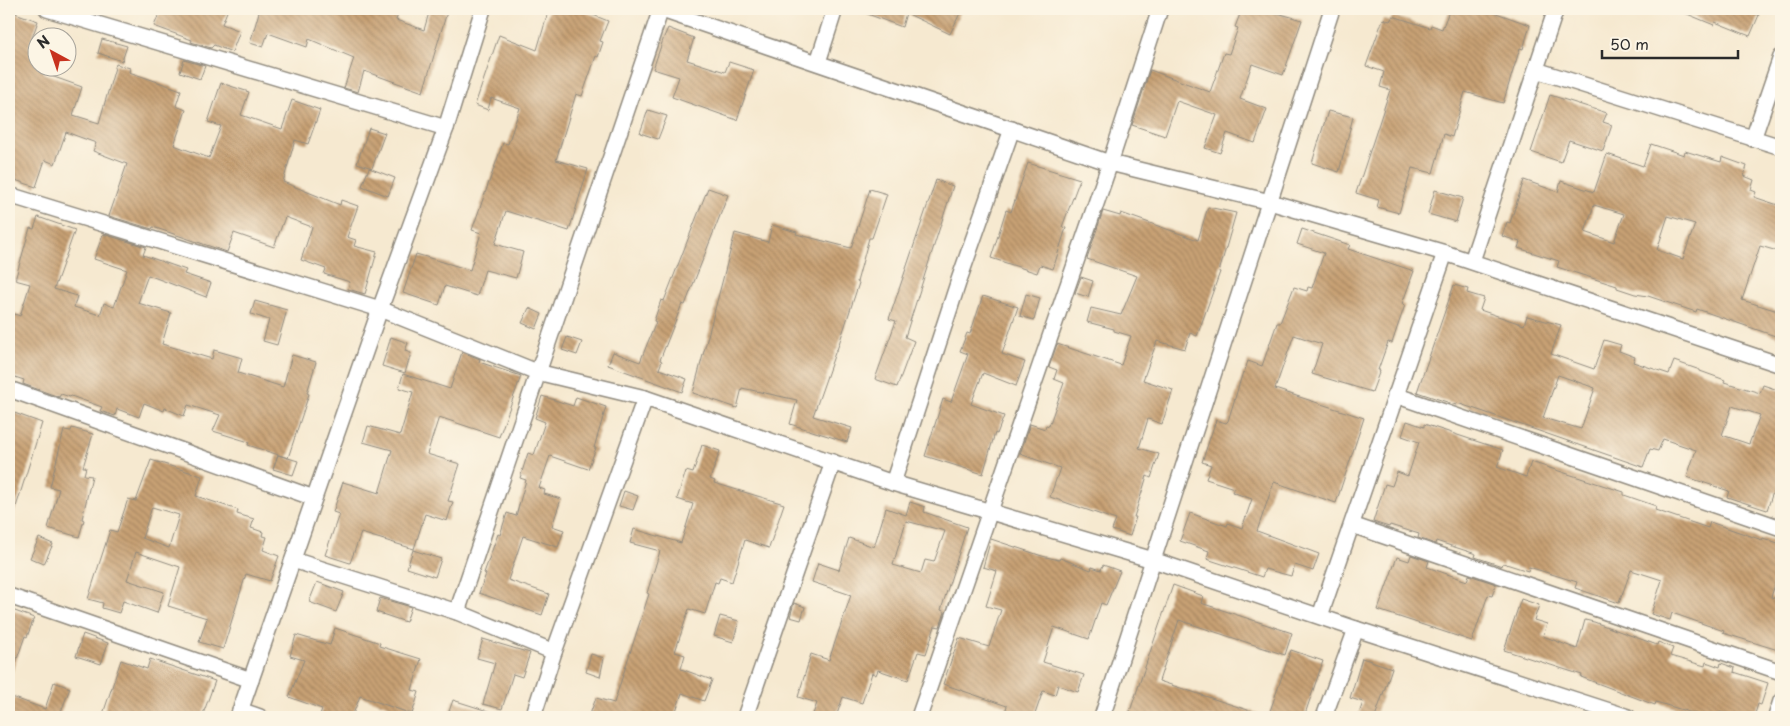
<svg xmlns="http://www.w3.org/2000/svg" width="1790" height="726" viewBox="0 0 1790 726" font-family="'Playpen Sans',sans-serif">
<defs>
<pattern id="building-back-hatch" width="6" height="6" patternUnits="userSpaceOnUse" patternTransform="scale(1.25)"><rect width="6" height="6" fill="#c8a174"/><path d="M-1 5l2 2M0 0l6 6M5-1l2 2" fill="none" stroke="#a3835f"/></pattern>
</defs>
<rect width="100%" height="100%" fill="#fcf5e5"/>
<filter id="ink" filterUnits="userSpaceOnUse"><feTurbulence type="fractalNoise" baseFrequency=".02" numOctaves="2"/><feDisplacementMap in="SourceGraphic" scale="10" xChannelSelector="R" yChannelSelector="G"/><feConvolveMatrix kernelMatrix="1 2 1 2 8 2 1 2 1" color-interpolation-filters="sRGB"/></filter>
<filter id="wash" filterUnits="userSpaceOnUse"><feTurbulence type="fractalNoise" baseFrequency=".0096" numOctaves="4" result="noise"/><feDisplacementMap in="SourceGraphic" scale="20" xChannelSelector="R" yChannelSelector="G"/><feGaussianBlur stdDeviation="1.12" result="paint"/><feColorMatrix in="noise" values="0 0 0 0 0 0 0 0 0 0 0 0 0 0 0 0 0 1.4 0 .05"/><feComposite in="paint" operator="in"/></filter>
<g filter="url(#wash)">
<rect width="100%" height="100%" fill="#f6e9d0"/>
<g id="blocks">
<!-- building -->
<g fill="url(#building-back-hatch)" fill-rule="evenodd">
<path d="M161,9H228L222,24L240,31L232,52L214,45L211,48L191,42L192,40L154,26Z"/>
<path d="M260,9H400L396,20L424,30L430,9L447,12L423,92L364,71L358,92L344,88L354,58L309,39L307,47L268,33L263,47L250,43Z"/>
<path d="M549,9H578L608,21L600,41L603,42L598,57L596,56L582,96L576,94L556,160L588,169L569,231L506,211L495,244L523,252L516,278L485,270L477,296L445,286L439,305L403,293L416,254L470,270L481,233L472,230L503,143L508,144L520,108L491,98L488,110L475,105L499,35L537,50Z"/>
<path d="M857,9H962L950,34L906,13L902,27L857,10Z"/>
<path d="M1242,9H1263L1302,20L1283,75L1252,64L1240,99L1267,109L1255,143L1227,133L1220,153L1205,148L1217,115L1177,101L1165,136L1132,125L1150,70L1210,92L1224,53L1229,54L1238,28L1235,27Z"/>
<path d="M1450,9H1485L1530,25L1523,49L1520,48L1503,103L1465,92L1452,137L1444,134L1433,173L1412,168L1399,213L1377,207L1379,200L1356,193L1390,90L1380,87L1384,72L1366,66L1383,19L1390,21L1393,16L1430,28L1431,25L1442,29Z"/>
<path d="M1675,9H1742L1759,15L1750,36L1715,22L1714,25Z"/>
<path d="M9,11L38,21L29,47L38,50V68H45L43,73L82,87L73,115L99,123L116,64L130,68L129,72L181,90L176,106L186,110L174,145L209,158L221,126L208,122L221,83L249,92L241,115L282,129L292,100L320,110L308,144L295,140L283,182L340,205L341,200L358,206L347,237L356,240L354,246L377,252L365,294L348,289L350,282L324,274L326,269L301,260L312,227L285,217L274,247L234,233L227,252L153,227L152,229L109,216L127,164L93,151L96,143L66,132L55,164L45,160L36,187L9,178Z"/>
<path d="M668,28L694,38L687,60L725,72L729,62L754,70L737,120L672,97L679,77L653,69L664,37Z"/>
<path d="M102,39L127,46L122,61L98,53Z"/>
<path d="M184,60L205,66L200,79L180,72Z"/>
<path d="M1550,95L1607,113L1603,122L1612,125L1603,151L1569,140L1561,162L1531,152Z"/>
<path d="M648,110L667,116L658,139L640,133Z"/>
<path d="M1328,111L1353,117L1339,172L1312,163Z"/>
<path d="M369,128L385,133L372,168L357,163Z"/>
<path d="M1651,144L1684,155L1685,151L1721,162L1722,157L1747,166L1744,176L1754,180L1751,190L1756,192L1754,197L1781,206V252L1760,246L1742,300L1781,312V338L1697,309L1696,312L1648,296L1635,294L1617,288V286L1557,267L1559,261L1518,248L1520,242L1502,236L1507,222L1510,223L1524,180L1558,192L1561,181L1594,192L1607,154L1643,166ZM1594,205L1624,214L1614,242L1585,232ZM1668,216L1695,224L1683,259L1657,250Z"/>
<path d="M1028,163L1080,179L1062,227L1066,228L1053,269L1040,265L1037,273L991,258L1006,210L1011,212Z"/>
<path d="M369,168L395,178L388,196L362,186Z"/>
<path d="M936,180L953,186L905,337L914,341L897,387L875,379L896,321L889,319Z"/>
<path d="M708,188L728,195L685,305L682,304L660,360L662,361L659,369L687,379L682,392L608,365L613,352L640,362L656,322L654,321L661,300L664,301Z"/>
<path d="M870,189L887,194L872,238H869L857,282L859,283L837,350H836L813,416L852,428L847,442L790,424L797,400L742,388L737,408L693,393L735,233L768,242L772,225L797,232L796,234L851,248Z"/>
<path d="M1435,190L1463,198L1456,222L1428,214Z"/>
<path d="M1208,207L1236,213L1219,272H1220L1197,336L1190,333L1185,349L1157,341L1143,380L1173,390L1162,424L1148,419L1139,448L1159,454L1151,478L1147,476L1134,517H1136L1130,536L1112,530L1116,520L1050,497L1060,468L1020,454L1030,424L1045,429L1046,425L1049,426L1064,383L1054,379L1057,370L1049,367L1057,344L1121,365L1131,336L1114,331V329L1087,322L1091,308L1121,315L1137,276L1087,259L1103,211L1120,216L1121,213L1198,240Z"/>
<path d="M38,217L75,230L54,289L77,296L74,307L100,315L104,303L114,307L127,270L94,259L103,234L146,247L143,255L186,270L184,274L211,283L206,297L148,275L138,303L171,313L162,344L212,359L214,350L242,358L238,373L283,387L292,355L316,362L307,393L309,394L288,458L248,445L249,442L213,431L220,415L188,405L184,416L165,408L164,411L144,403L139,417L117,409L115,416L100,411L102,407L71,396L70,397L61,394L59,397L23,384L24,380L9,375V312L20,316L30,284L15,280L30,228L34,229Z"/>
<path d="M1302,229L1350,245L1348,249L1414,271L1402,304L1405,305L1397,328L1392,343L1388,342L1378,370H1380L1372,392L1312,374L1322,344L1294,335L1275,389L1364,418L1336,503L1274,482L1257,531L1319,554L1313,571L1295,565L1291,576L1265,569L1262,577L1207,559L1209,551L1180,541L1190,513L1227,526L1228,523L1242,528L1252,499L1232,492L1234,488L1206,479L1211,465L1202,462L1216,420L1226,423L1228,421L1243,372L1244,373L1248,361L1262,366L1277,323H1280L1294,287L1307,291L1308,287L1312,288L1324,253L1297,244Z"/>
<path d="M1081,277L1093,281L1088,297L1075,293Z"/>
<path d="M1454,285L1468,289L1467,293L1484,298L1480,310L1524,325L1527,316L1561,325L1551,354L1594,369L1604,340L1621,345L1619,351L1635,357L1633,362L1669,374L1674,361L1700,370V371L1725,380L1724,382L1760,393L1763,385L1781,391V494L1773,492L1767,510L1727,497L1729,491L1687,477L1696,450L1663,439L1658,451L1650,449L1643,467L1484,412L1457,403L1456,405L1417,392ZM1558,375L1595,388L1581,429L1543,418ZM1732,406L1760,415L1749,444L1722,435Z"/>
<path d="M1026,294L1040,298L1034,320L1020,316Z"/>
<path d="M983,296L1018,307L1002,354L1025,362L1016,386L983,373L971,404L1004,416L997,434L995,433L983,474L925,456L943,399L951,402L968,354L960,351L967,333L970,334Z"/>
<path d="M255,301L287,310L277,345L263,341L269,320L251,314Z"/>
<path d="M529,308L542,314L536,329L522,323Z"/>
<path d="M391,337L408,343L405,351L411,353L405,373L382,366Z"/>
<path d="M567,337L582,342L577,355L562,350Z"/>
<path d="M462,352L480,359L479,362L521,376L499,437L439,417L427,454L460,464L448,501L453,502L447,521L425,514L414,549L361,533L350,563L325,555L339,514L333,512L343,482L379,493L392,450L363,442L368,426L400,435L413,392L399,388L403,374L450,389Z"/>
<path d="M542,396L573,406L576,397L606,407L594,448H596L588,469L550,456L539,488L545,490L544,494L561,499L552,526L564,530L558,547L523,536L508,580L549,594L542,615L479,593L486,574L484,573L498,534L500,535L507,513L516,516L526,480L520,478L528,453L534,455L545,422L535,418Z"/>
<path d="M9,411L42,423L12,520L9,519Z"/>
<path d="M1407,421L1424,427V424L1503,450L1497,467L1526,477L1531,462L1624,492V495L1656,506L1655,510L1708,528L1710,522L1762,540L1763,538L1781,544V566L1771,597L1781,600V641L1778,650L1723,633L1724,631L1672,613L1670,620L1651,614L1662,580L1631,570L1619,603L1575,588L1577,582L1529,567L1528,571L1503,563L1502,566L1475,557L1476,554L1436,541L1435,544L1418,538L1419,534L1390,525L1389,527L1373,522L1385,484L1392,486L1397,472L1408,476L1419,442L1402,436Z"/>
<path d="M72,428L93,434L83,467H86L84,475L92,476L82,519L84,520L79,537L48,528L59,489L50,487L64,430L71,431Z"/>
<path d="M702,445L720,451L710,479L715,481L714,483L784,504L769,548L745,540L732,582L720,578L718,583L715,582L705,614L689,609L675,652L685,655L681,669L712,680L704,701L682,693L674,717H599L590,714L596,698L614,703L649,594L647,593L660,551L630,543L634,529L681,543L693,504L677,499L686,471L693,473Z"/>
<path d="M278,455L298,461L293,475L273,469Z"/>
<path d="M151,460L202,476L196,496L238,510L237,514L254,519L251,528L263,532L262,536L267,537L263,550L279,556L270,581L246,574L223,649L199,642L207,618L168,606L180,567L136,552L127,580L164,592L157,613L123,601L119,613L102,608L103,603L88,599L110,530L117,532L128,499L136,501ZM152,507L179,515L169,548L142,538Z"/>
<path d="M624,491L638,496L633,510L619,506Z"/>
<path d="M910,502L925,507L924,512L967,527L941,610L945,612L940,627L935,626L926,654L918,652L908,680L878,670L876,675L872,673L862,703L843,697L836,717H812L817,703L798,697L811,654L829,660L851,595L812,582L818,563L839,570L849,538L874,547L886,508L906,515ZM906,521L945,531L934,562L925,560L921,573L893,565Z"/>
<path d="M39,538L53,544L44,564L30,558Z"/>
<path d="M991,539L1042,556L1059,560L1060,558L1091,570L1092,567L1101,570L1103,565L1120,571L1106,605L1101,603L1089,639L1054,627L1043,662L1084,675L1078,692L1058,685L1055,695L1043,691L1034,717H1021L1005,712L1007,706L943,684L959,638L989,647L1001,610L986,606L997,571L983,567Z"/>
<path d="M413,550L441,559L435,577L407,568Z"/>
<path d="M1411,555L1429,561L1427,567L1467,581L1469,575L1496,584L1492,596L1488,595L1472,641L1378,610L1397,557L1409,561Z"/>
<path d="M317,582L344,592L336,612L309,602Z"/>
<path d="M1173,585L1203,596L1201,603L1292,633L1285,655L1179,620L1159,681L1260,714V717H1128Z"/>
<path d="M380,598L411,607L406,622L376,612Z"/>
<path d="M1521,599L1539,605L1534,620L1547,624L1543,636L1577,649L1585,620L1594,622L1657,645L1658,642L1673,648L1670,656L1705,666L1706,662L1720,667L1721,663L1735,668L1734,672L1768,683L1761,705L1758,704L1754,717H1736L1720,712L1719,717H1706L1656,702L1655,705L1581,677L1582,675L1504,650Z"/>
<path d="M794,603L805,607L801,620L790,617Z"/>
<path d="M12,610L34,618L27,637L25,636L11,676H9V620Z"/>
<path d="M720,616L739,621L733,642L714,636Z"/>
<path d="M335,628L380,643L379,646L421,659L412,690L419,692L412,714L360,696L352,717H319L322,709L289,697L304,660L290,656L296,635L330,645Z"/>
<path d="M83,634L108,643L101,664L76,656Z"/>
<path d="M483,639L530,653L522,677L513,674L502,709L483,704L495,663L477,658Z"/>
<path d="M1291,650L1323,661L1304,717H1268Z"/>
<path d="M591,654L604,658L600,677L586,672Z"/>
<path d="M1362,658L1392,668L1375,717H1358L1363,702L1350,698Z"/>
<path d="M150,659L215,681L202,717H102L121,660L147,669Z"/>
<path d="M54,682L70,688L60,714L63,715V717H15L9,715V696L45,709Z"/>
<path d="M453,700L497,714V717H447Z"/>
</g>
</g>
</g>
<g filter="url(#ink)">
<use href="#blocks" fill-opacity="0" stroke="#908a7e" stroke-width="1"/>
<g fill="none" stroke-linecap="round" stroke-linejoin="round">
<!-- street casing -->
<g stroke="#908a7e" stroke-width="18">
<g id="street">
<path d="M47,9L446,128"/>
<path d="M659,9L1110,163L1270,202L1445,253L1781,365"/>
<path d="M818,62L835,9"/>
<path d="M1536,70L1781,147"/>
<path d="M1753,139L1781,57"/>
<path d="M9,195L380,309L537,372L645,398L893,483L1153,560L1356,629L1628,717"/>
<path d="M1472,261L1556,9"/>
<path d="M9,389L314,498"/>
<path d="M1395,395L1781,528"/>
<path d="M893,483L959,280L1012,129"/>
<path d="M1352,525L1781,672"/>
<path d="M293,560L457,612L554,652"/>
<path d="M9,596L251,680"/>
<path d="M457,612L661,9"/>
<path d="M1320,616L1445,253"/>
<path d="M240,710L260,717"/>
<path d="M238,717L380,309L446,128L483,9"/>
<path d="M533,717L554,652L645,398"/>
<path d="M745,717L833,462"/>
<path d="M919,717L1110,163L1160,9"/>
<path d="M1102,717L1332,9"/>
<path d="M1324,717L1356,629"/>
<path d="M1776,717L1781,701"/>
</g>
</g>
<!-- street -->
<use href="#street" stroke="#fff" stroke-width="15"/>
</g>
</g>
<!-- margin -->
<rect width="1790" height="726" fill="none" stroke="#fcf5e5" stroke-width="30"/>
<!-- north arrow -->
<g transform="translate(52 52) rotate(320)"><circle r="24" fill="#fcf5e5" stroke="#a8a49b"/>
<path d="M0-4L9 19L0 12L-9 19Z" fill="#c8321e"/>
<text y="-8" font-size="14" font-weight="bold" text-anchor="middle" fill="#2b2b2b">N</text>
</g>
<!-- scale -->
<path d="M1602 50v8h136v-8" fill="none" stroke="#2b2b2b" stroke-width="2.5"/>
<text x="1610" y="50" font-size="15" fill="#2b2b2b" stroke="#fcf5e5" stroke-width="4" paint-order="stroke">50 m</text>
</svg>
